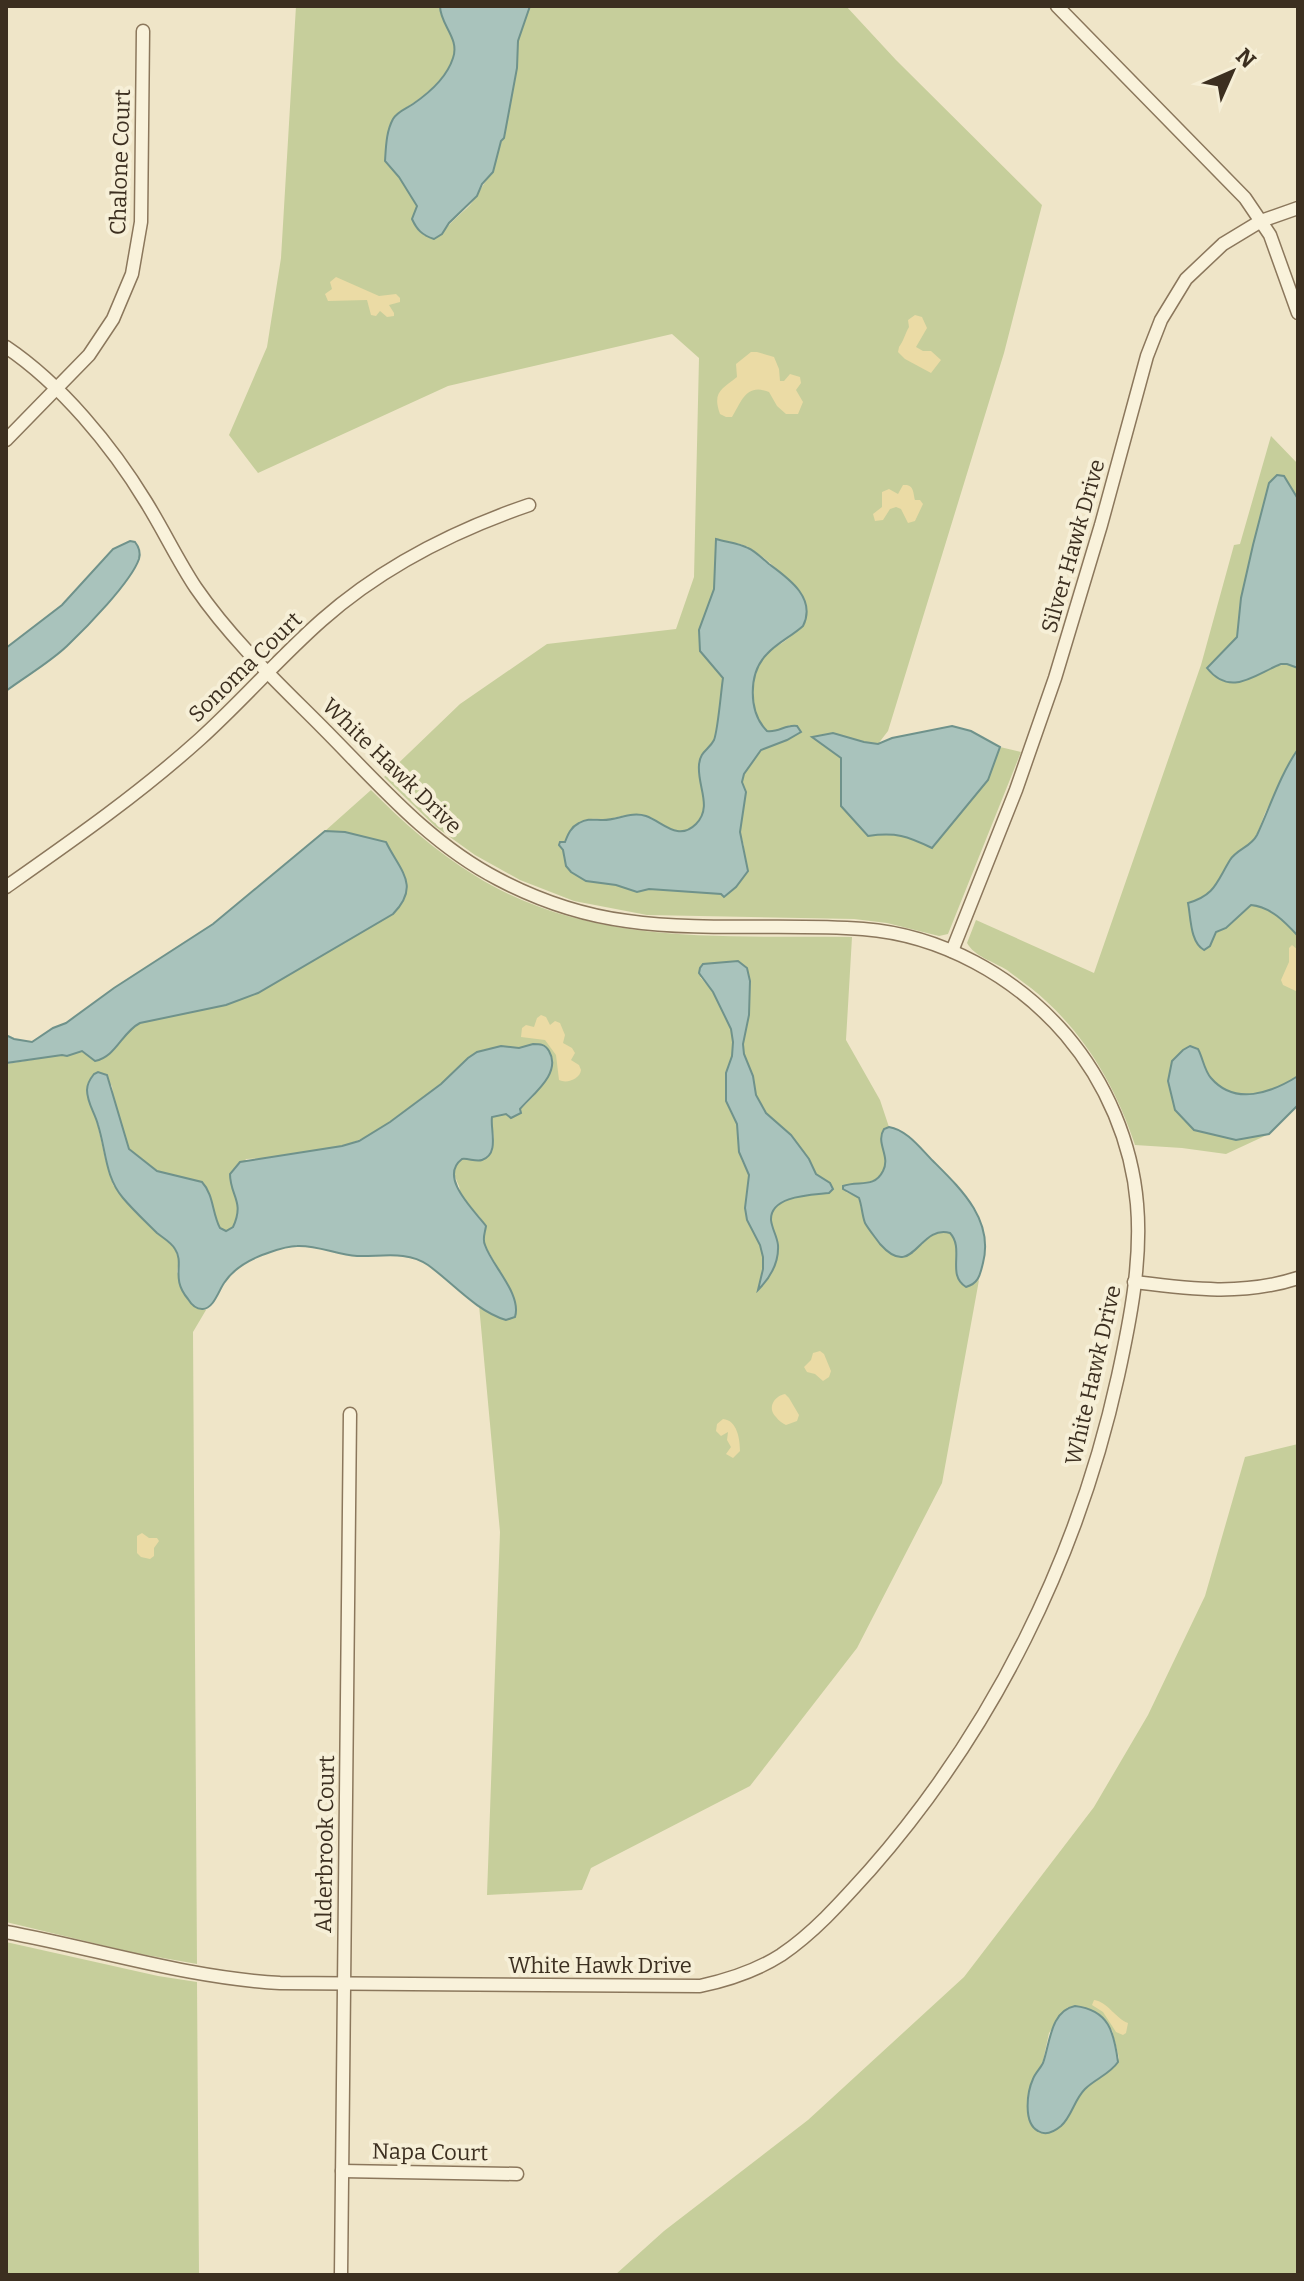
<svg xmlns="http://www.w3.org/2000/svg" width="1304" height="2281" viewBox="0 0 1304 2281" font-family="Bitter,serif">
<rect width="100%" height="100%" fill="#efe5c8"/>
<!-- green -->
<g fill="#c6ce9b" fill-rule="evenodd">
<path d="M296,6H440C440,19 450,28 453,41C462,69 420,100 399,112L385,161L399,177L417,206L412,219L416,228L425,236L442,234C450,222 460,215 470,205C479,195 483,182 493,172L517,68L518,41L530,6H846L896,60L1042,205L1004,353L888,731L878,744L864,742L833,733L842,758L841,806L891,833L910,837L932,848L988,780L1000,747L1021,752L948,934L939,936L887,923L854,919L647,915L574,901L520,880L475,855L436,827L384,777L460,704L547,644L676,629L694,577L699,358L672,334L448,386L258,473L229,435L267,347L281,258ZM716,540C726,541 739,543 748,547C764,556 795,583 804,600C801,610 798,627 792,635C785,643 773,647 766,654C750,672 748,706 762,726C770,737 780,730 790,725L787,740L761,750L744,773L742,782L746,792L740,832L744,846L736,887L721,894L649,889L637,892L616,885L587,881L564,860C562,840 570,823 591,819C597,818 603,820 610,819C622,816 634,812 646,816C656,820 664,829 673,831C681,834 690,829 696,824C713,807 697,785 699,765C700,751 709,750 714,739C718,729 721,691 723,678L700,651L699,630L714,589Z"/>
<path d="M1271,436L1298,464V499L1284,476L1269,483L1241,598L1237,637L1208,668L1273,667L1287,664L1298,668V749L1265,813L1256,837L1248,847L1232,858L1219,881L1204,899L1188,904L1210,946L1216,932L1226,928L1251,905C1271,907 1285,922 1298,936V1076C1271,1093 1234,1106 1210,1078C1201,1066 1206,1060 1190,1046L1236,1140L1269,1134L1226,1154L1182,1148L1135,1145C1115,1084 1082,1029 1031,988C1023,982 1015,976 1007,970C994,962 974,956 967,943L976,920L1094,973L1201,665L1234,545L1240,544Z"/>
<path d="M371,790C403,822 435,851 474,875C589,947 723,935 852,937L846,1040L880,1100L889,1127L884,1129C879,1148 886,1144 886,1160C887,1182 865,1184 849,1184L846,1192L859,1198L863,1216L922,1245C926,1234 939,1230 950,1233L956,1242L972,1285L979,1280L942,1483L857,1648L750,1786L591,1868L582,1890L487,1895L500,1532L479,1305L493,1315L508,1285L483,1242C484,1238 486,1234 485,1229C485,1217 469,1208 463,1198C458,1192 461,1194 459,1186C454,1174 450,1168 462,1159L478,1160L490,1152L494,1137L491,1121L492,1117L506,1114L511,1118L521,1113L520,1110L533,1097L547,1079L549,1051C541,1041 534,1045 522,1047C507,1049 496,1045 480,1051C464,1058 454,1072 442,1083C433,1091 422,1097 412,1105C396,1117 380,1131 361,1139C332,1153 279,1158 246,1159L231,1184C238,1198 240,1212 233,1227L226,1231L219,1228L216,1222L202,1182L157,1171L128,1148L114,1104L112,1086L98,1072L91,1077L87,1092L97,1122L105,1158L113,1185L124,1199L158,1233L174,1246L179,1260L177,1272L200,1309L206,1310L193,1332L197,1964L135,1953L6,1922V1064L62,1055L68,1056L82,1051L95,1061L115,1049L131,1028L140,1023L226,1005L258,993L393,914C421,885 400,871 386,842L345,832L325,831ZM700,977L750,981L749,1015L743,1044L744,1054L753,1076L756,1095L766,1113L791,1135L809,1159L816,1174L827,1181L824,1194C809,1194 772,1198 771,1218C771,1230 779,1241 777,1256C775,1269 767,1278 760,1289L763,1257L760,1245L747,1220L746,1196L749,1175L741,1159L737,1124L729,1109L725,1086L726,1073L732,1056L733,1042L731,1029L713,992Z"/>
<path d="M1298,1444V2275H615L664,2231L808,2120L964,1977L1094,1807L1148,1715L1205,1596L1245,1457ZM1068,2007L1112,2030L1119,2058C1114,2073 1096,2078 1085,2089C1072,2102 1069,2121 1053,2131L1031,2122L1027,2105L1031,2083L1043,2061L1049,2033Z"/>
<path d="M6,1942L158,1976L197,1982L199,2275H6Z"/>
</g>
<!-- sand -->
<g fill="#ebdba5">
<path d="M336,277L379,296L396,294L400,298V302L389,305L394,313V316L387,317L380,311L376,316L371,315L367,300L328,301L325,294L332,289L330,282Z"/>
<path d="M915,315L922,317L927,328L916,347L923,351H931L941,360L931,373L905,359L898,352L899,347C904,340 905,334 909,327L908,320Z"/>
<path d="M751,352H757L774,357L779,369L780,381H784L790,374L800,377L801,383L796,390L803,402L798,414H786L777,406L769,392C746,383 742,401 732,417H726L720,414C712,392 722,389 737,377L736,364Z"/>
<path d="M903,485C914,484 913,492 915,500H920L923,504L915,521L908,523L901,509L896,507L890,509L883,520L875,521L873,514L882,507V492L889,489L898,494Z"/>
<path d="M1292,945L1298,950V992L1283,985L1281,980L1289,962V948Z"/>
<path d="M541,1015L546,1017L550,1025L555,1021L560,1023L565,1035L563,1043L572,1048L575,1053L571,1060L579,1065L581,1070C580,1079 567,1084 559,1080L556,1055L545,1040L521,1037L522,1028L526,1025L534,1027L537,1018Z"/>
<path d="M820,1351L824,1354L831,1371L829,1377L823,1381L815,1374L807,1372L804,1367L811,1360L813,1353Z"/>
<path d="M785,1394L789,1398L799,1415L797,1421L786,1425C782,1423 779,1421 776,1417C767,1408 774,1396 785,1394Z"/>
<path d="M723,1419C737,1420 740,1439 740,1451L733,1458L726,1454L731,1447L727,1440L728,1432L721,1436L716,1431L717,1424Z"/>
<path d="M142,1533L149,1538H157L159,1541L154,1548V1556L150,1559L141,1557L137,1553V1536Z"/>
<path d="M1094,2000C1108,2002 1115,2018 1128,2023L1126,2033L1123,2035L1116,2032L1103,2012L1092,2005Z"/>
</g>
<!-- water -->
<g fill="#a9c3bc" stroke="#6f928b" stroke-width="2">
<path d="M440,6H530L518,41L517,68L504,138L501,141L493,172L482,184L477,196L449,223L442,234L434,239C422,235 417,230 412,219L417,206L399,177L385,161C386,147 386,132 393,119C398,111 406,109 413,104C429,93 447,77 453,58C460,38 440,25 440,6Z"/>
<path d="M1277,475L1284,476L1298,499V668L1287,664H1281C1255,674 1231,698 1207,668L1237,637L1241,598L1253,545L1269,483Z"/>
<path d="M716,539C726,542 739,543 748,548C755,551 762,558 769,564C788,578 817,598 803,626C792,636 777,643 767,654C748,673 748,712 767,731C778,733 786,724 797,726L801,732L787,740L761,750L744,774L742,782L746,792L740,832L748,871L736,887L724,897L721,894L649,889L637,892L616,885L586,881L571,872L566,866L563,850L559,845L560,842H565C568,834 571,827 579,823C588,818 594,820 603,820C618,820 631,811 646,816C663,822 678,842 696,824C713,807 697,786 699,765C700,751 709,750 714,740C718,730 721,691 723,678L700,651L699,630L714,589Z"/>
<path d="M130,541L135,542C139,547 141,552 139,559C131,582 86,628 67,646C49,663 26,676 6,691V648L62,605L113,549Z"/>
<path d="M952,726L971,731L1000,747L988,780L932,848C907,836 896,832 868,836L841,806V758L812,737L833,733L864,742L878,744L892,738Z"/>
<path d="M1298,749V936C1285,922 1271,907 1251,905L1226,928L1216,932L1210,946L1204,950C1190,942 1191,918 1188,903C1215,895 1216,883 1230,860C1237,849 1251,847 1257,835C1270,807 1280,775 1298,749Z"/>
<path d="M325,831L345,832L386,842C400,871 421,885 393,914L258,993L226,1005L140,1023C122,1032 116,1057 95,1061L82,1051L67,1056L62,1055L6,1063V1035L14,1039L32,1042L53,1028L66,1023L114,988L213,924Z"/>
<path d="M738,961L747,968L750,981L749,1015L743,1044L744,1054L753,1076L756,1095L766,1113L791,1135L809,1159L816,1174L830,1183L833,1189L829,1193C813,1195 770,1195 771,1220C772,1229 777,1236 778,1245C779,1262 770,1278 758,1290L763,1269V1257L760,1245L747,1220L745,1208L749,1175L739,1152L737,1124L726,1101V1073L732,1056L733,1042L731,1029L713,992L699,973L700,968L703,964Z"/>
<path d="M533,1044C540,1044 545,1044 549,1051C562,1073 533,1094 520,1109L521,1113L511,1118L506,1114L492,1117C490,1129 500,1154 482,1160C476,1162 468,1158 462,1159C438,1177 474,1210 486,1226C485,1233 482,1239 485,1245C492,1266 522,1294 515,1317L506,1320C476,1311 453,1283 428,1265C407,1250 380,1257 357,1256C337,1255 318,1245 297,1246C285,1246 274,1251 262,1255C247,1261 233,1269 224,1283C219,1290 213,1310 202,1309C196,1309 191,1304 188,1299C170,1278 185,1264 175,1249C171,1242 163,1238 157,1233C146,1222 133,1210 123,1198C105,1177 106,1150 98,1125C95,1113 87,1103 87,1090C87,1084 90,1079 94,1074L98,1072L107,1075L129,1149L157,1171L202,1182C214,1195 212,1213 220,1228L226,1231L233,1227C245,1201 230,1196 230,1174L240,1162L342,1146L359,1141L390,1122L441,1084L468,1058L477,1052L501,1046L519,1048Z"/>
<path d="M1190,1046L1198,1049C1203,1058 1204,1070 1211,1078C1235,1106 1271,1093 1298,1076V1105L1269,1134L1236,1140L1194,1130L1175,1110L1168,1081L1172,1061L1183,1050Z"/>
<path d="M889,1127C907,1130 920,1148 933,1161C961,1189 994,1220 983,1263C980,1275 979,1283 966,1287C946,1275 965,1249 950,1233C918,1224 914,1282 880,1244C875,1237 869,1230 865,1223C862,1215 862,1206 859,1198L843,1189V1186C858,1180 874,1189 883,1171C891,1156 875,1143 884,1129Z"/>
<path d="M1075,2006C1109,2010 1114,2032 1118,2062C1110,2074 1095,2079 1085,2089C1074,2100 1072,2116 1061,2126C1055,2131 1046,2136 1038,2131C1023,2123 1027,2092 1033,2079C1035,2073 1040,2069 1043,2063C1050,2044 1050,2011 1075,2006Z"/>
</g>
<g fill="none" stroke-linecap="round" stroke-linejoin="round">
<!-- minor casing -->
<g stroke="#8b775c" stroke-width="15">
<g id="minor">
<path d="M1057,6L1245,198L1270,235L1298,313"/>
<path d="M6,347C61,384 112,446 146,502C164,531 178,561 196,588C231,639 277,682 321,726C376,781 428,843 498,879C538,900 582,915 627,921C705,932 784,923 863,929C941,935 1015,976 1066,1035C1106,1082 1132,1143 1137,1204C1142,1261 1130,1321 1118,1376C1078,1558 993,1730 870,1870C843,1900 815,1932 781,1955C756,1971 728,1980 700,1986L280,1983C187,1978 98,1949 6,1932"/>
<path d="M6,440L89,355L113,319L132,274L141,222L143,31"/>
<path d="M6,887C73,840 139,794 200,739C242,701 280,657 322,620C383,566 453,531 529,505"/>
<path d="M952,951L1016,790L1055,678L1101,525L1147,356L1161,320L1186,279L1223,244L1261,221L1298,208"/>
<path d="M1134,1282C1190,1289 1243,1296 1298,1278"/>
<path d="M342,2171L517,2174"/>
<path d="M341,2275L350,1414"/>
</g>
</g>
<!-- minor -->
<use href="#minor" stroke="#f9f2db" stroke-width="12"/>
</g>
<g text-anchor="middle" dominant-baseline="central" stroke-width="8" stroke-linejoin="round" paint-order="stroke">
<!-- street labels -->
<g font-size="22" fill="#3c2f20" stroke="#f6efd7">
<text transform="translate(120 162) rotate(-88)">Chalone Court</text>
<text transform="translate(1073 546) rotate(-74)">Silver Hawk Drive</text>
<text transform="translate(245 667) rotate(-44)">Sonoma Court</text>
<text transform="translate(392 766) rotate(44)">White Hawk Drive</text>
<text transform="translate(1093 1375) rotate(-77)">White Hawk Drive</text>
<text transform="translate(325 1844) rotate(-89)">Alderbrook Court</text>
<text x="600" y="1965">White Hawk Drive</text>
<text transform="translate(430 2152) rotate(1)">Napa Court</text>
</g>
</g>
<!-- border -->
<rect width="1304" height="2281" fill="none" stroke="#3c2f20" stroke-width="16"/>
<!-- north arrow -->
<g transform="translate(1232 72) rotate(45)" stroke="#f6efd7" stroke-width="6" paint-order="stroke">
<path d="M0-6L14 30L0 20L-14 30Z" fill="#3c2f20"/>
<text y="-12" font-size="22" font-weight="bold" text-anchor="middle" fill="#3c2f20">N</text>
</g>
</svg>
